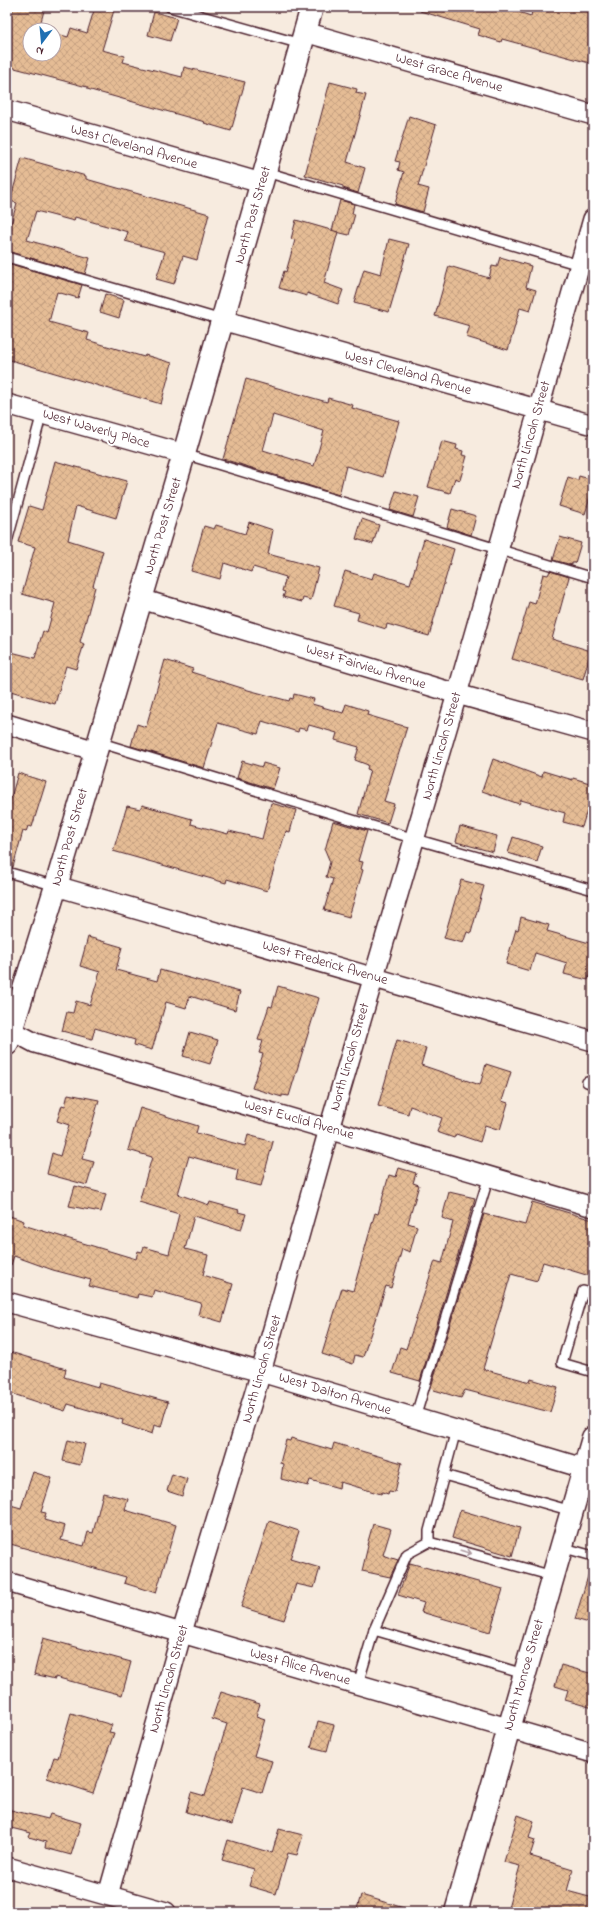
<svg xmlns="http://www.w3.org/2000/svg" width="600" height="1919" viewBox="0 0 600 1919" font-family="'Indie Flower',sans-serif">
<defs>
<pattern id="building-cross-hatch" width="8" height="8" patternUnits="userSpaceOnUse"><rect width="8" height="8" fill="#e5bc95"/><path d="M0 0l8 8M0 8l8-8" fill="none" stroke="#c6a181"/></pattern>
</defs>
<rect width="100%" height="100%" fill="#f7ebdf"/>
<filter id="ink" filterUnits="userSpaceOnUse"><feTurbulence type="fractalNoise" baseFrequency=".025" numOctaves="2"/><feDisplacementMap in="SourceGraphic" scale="8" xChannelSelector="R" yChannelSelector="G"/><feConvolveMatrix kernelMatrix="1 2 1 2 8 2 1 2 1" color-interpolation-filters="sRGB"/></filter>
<g filter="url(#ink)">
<!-- building -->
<g fill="url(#building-cross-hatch)" stroke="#4a1f2b" fill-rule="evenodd">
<path d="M13,7H45L39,29L41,30H30V54H54V33L68,37L71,28L87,33L95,7H115L102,50L125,56L123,62L182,77L184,67L245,82L231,131L204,123L205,122L87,89V87L7,66V30Z"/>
<path d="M421,7H502L531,16L533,7H593V64L502,39L501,42L478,35L480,29L420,11Z"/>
<path d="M154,12L177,18L170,41L148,35Z"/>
<path d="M330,82L357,89L356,93L366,95L347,162L365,168L358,193L343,188V186L305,175Z"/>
<path d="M409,116L436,125L418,186L429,189L423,212L395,204L404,172L398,170L400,162L395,161Z"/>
<path d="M22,158L86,176V179L209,214L197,260L183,256L174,284L156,279L165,252L125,241L128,232L75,217L74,221L36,211L27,240L90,258L85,274L7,251V237L17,203L10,201Z"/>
<path d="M340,200L354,204L352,214H355L349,235L332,231Z"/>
<path d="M296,220L338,232L324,283L343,290L338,304L307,293V296L279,288L284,271L286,272L295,240L291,239Z"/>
<path d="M389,239L409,244L389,312L354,303L364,269L381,274Z"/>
<path d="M500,257L531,266L526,287L536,290L530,311L520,308L508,350L466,337L470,326L435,316L449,266L489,278L492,266L497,267Z"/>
<path d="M7,263L82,285L78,298L57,292L49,322L89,333L87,340L144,357L145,355L172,363L161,404L7,359Z"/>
<path d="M105,294L124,300L119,318L100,312Z"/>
<path d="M246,379L327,402L328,398L353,405L352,408L399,421L383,477L346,466L339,495L223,459ZM273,415L324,431L314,466L263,450Z"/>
<path d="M442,441L457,445L456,449L463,451L462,455L467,456L460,480L455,478L450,493L428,487Z"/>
<path d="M55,461L127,481L116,518L76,506L68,540L103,551L93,586L95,587L80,642L84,644L76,669L66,666L55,704L7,690V651L35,658L43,631L47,633L55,603L22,594L35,547L18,542L29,506L42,510Z"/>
<path d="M579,476L593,480V488L585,514L559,506L568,477L578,480Z"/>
<path d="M396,491L419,497L413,517L390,510Z"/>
<path d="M452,509L476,516L471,535L447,527Z"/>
<path d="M362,519L379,525L373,544L356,539Z"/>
<path d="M249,522L273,530L268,554L319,568L311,600L303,598L302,602L283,597L285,592L282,591L286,577L253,567L251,572L224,563L220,579L191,571L204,526L214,529L216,525L245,534Z"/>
<path d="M560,537L581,543L575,563H572V565L553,560Z"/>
<path d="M424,539L454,549L429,636L387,624L386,629L357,620L359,613L334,606L345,571L372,579L374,573L410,584Z"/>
<path d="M550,571L569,577L552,639L591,651L583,679L512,659L529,602L535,604L543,574L548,575Z"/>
<path d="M165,660L193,669L191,672L248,690L289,701L290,698L293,699L294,694L314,699L312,704L343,713L346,704L368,711L367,715L407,727L384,801L394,804L388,823L358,814L370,770L367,769L368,765L355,760L359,747L335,740L337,733L309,725L307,730L299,728L298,732L262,721L258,734L218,723L204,768L131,746L137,724L146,727Z"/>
<path d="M493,759L542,777L543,771L573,780V778L593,784V790L582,827L563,822L565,813L521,800L519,804L482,791Z"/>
<path d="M242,761L262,767L263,763L280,768L273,789L237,778Z"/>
<path d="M18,773L46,782L32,827L28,826L26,832L23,831L13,867L7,866V812Z"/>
<path d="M271,803L296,810L290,832L286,831L267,891L227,879L226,883L113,851L127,806L140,809L142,805L192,819L191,824L228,834L229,831L262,839Z"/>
<path d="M333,821L367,831L358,861L363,862L361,869L363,870L349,917L324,910L333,879L326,877L330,862L325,850Z"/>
<path d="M460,826L497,836L493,852L456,842Z"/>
<path d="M513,837L542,846L537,862L508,853Z"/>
<path d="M461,880L484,886L471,933L467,932L463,943L444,938Z"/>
<path d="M521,917L549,925L547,931L593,944V961L588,980L564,974L567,963L535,953L530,971L506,964L516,929L518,930Z"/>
<path d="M88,937L122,947L116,970L157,981L160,970L240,992L235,1010L190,996L186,1008L166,1002L152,1050L134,1045L135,1040L95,1028L92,1039L62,1031L67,1012L73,1013L76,1001L90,1005L100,972L80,966Z"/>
<path d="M278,986L319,998L289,1096L282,1095V1097L252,1088L263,1054L259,1053L263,1041L258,1040L269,1006L272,1007Z"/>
<path d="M190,1032L218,1040L210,1064L183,1056Z"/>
<path d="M397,1040L426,1048L421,1065L480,1085L486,1064L511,1072L502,1101L508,1103L500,1130L485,1125L480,1142L456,1134L454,1138L437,1132L442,1118L410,1106L408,1114L378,1106Z"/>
<path d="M68,1094L99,1100L82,1159L94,1162L87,1185L47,1174L52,1153L60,1156L69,1125L57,1121L62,1105L65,1106Z"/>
<path d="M140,1108L198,1126L196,1133L245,1146L248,1135L273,1142L261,1186L236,1180L238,1170L189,1156L178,1194L209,1205L210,1202L239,1210L238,1212L246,1214L241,1230L194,1216L185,1249L208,1255L203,1275L233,1284L222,1322L198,1315L201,1303L154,1290L152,1297L138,1294L137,1298L89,1286L91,1280L53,1270L14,1256L11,1265L7,1264V1215L24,1221L23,1225L136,1259L138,1251L142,1252L144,1247L169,1254L179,1214L139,1202L152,1157L128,1150Z"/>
<path d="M399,1168L416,1173L413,1183L419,1185L408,1223L417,1226L410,1252L402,1249L391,1288L386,1286L363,1357L355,1355L353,1364L322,1354L342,1288L353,1291L375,1213L378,1214L389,1175L396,1177Z"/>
<path d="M75,1186L106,1194L101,1212L69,1206Z"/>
<path d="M449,1192L475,1198L420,1381L392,1373L400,1347L406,1349L435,1261L442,1263L453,1222L442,1218Z"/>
<path d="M532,1202L593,1220V1277L543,1262L537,1281L511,1274L483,1369L530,1382L531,1379L558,1387L550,1412L465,1390L461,1398L434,1390L431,1387L484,1214L525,1225Z"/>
<path d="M10,1352L66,1369L64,1377L98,1387L99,1383L168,1402L161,1427L154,1425L152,1434L122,1424L123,1420L68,1404L65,1411L7,1392V1362Z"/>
<path d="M291,1438L332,1450L334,1443L402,1463L395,1492L389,1491L388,1494L382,1492L381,1494L340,1482L339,1488L310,1480L308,1486L281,1479L283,1464L280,1463L286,1440L290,1441Z"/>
<path d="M68,1440L85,1444L80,1465L63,1461Z"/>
<path d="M33,1472L52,1478L41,1512L46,1513L44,1520L65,1526L61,1540L84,1546L88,1532L93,1533L103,1493L128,1499L125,1510L176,1525L156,1593L124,1583L126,1577L7,1543V1504L21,1508Z"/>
<path d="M172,1474L187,1479L182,1496L167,1491Z"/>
<path d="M460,1510L520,1528L512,1556L452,1538Z"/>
<path d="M269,1521L299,1531L290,1559L320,1568L314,1588L296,1584L284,1620L241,1607Z"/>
<path d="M373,1524L391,1529L383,1555L398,1560L390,1577L362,1571L368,1546L367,1545Z"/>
<path d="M410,1563L503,1589L490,1632L421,1612L424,1603L398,1595Z"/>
<path d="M589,1573H593V1624L575,1619Z"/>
<path d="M43,1638L131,1662L122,1695L55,1677V1679L34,1674Z"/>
<path d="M561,1665L593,1674V1708L565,1700L568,1690L555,1686Z"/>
<path d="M221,1692L260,1704L256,1716L265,1719L254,1756L272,1761L262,1793L243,1787L232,1825L186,1812L191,1792L205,1796L227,1724L212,1719Z"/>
<path d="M71,1713L112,1725L109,1732L114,1733L93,1793L47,1778L54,1757L58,1758Z"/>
<path d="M318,1721L334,1725L327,1751L311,1747Z"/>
<path d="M7,1809L48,1819L50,1814L81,1823L71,1855L45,1848L46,1842L29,1837L31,1833L7,1827Z"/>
<path d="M518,1815L534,1821L529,1838L535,1840L530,1856L573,1869L567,1891L593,1898L589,1912H523L508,1908L520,1866L504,1862Z"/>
<path d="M279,1829L303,1835L297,1855L288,1853L276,1894L249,1886L254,1869L222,1860L228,1840L272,1853Z"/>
<path d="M361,1895L404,1908L403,1912H356Z"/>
</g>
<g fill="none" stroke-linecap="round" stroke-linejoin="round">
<!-- lane casing -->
<g stroke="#4a1f2b" stroke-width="12">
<g id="lane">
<path d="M170,7L301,44"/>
<path d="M266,172L593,269"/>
<path d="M7,257L222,320"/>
<path d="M184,454L593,578"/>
<path d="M7,542L42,413"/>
<path d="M98,742L415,839L593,890"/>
<path d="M7,872L56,886"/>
<path d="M587,1082L593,1084"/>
<path d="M593,1294L583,1291L562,1363L593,1372"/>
<path d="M415,1418L489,1176"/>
<path d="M444,1475L572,1511"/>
<path d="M429,1542L553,1576"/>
<path d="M561,1547L593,1556"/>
<path d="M374,1630L407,1554L429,1542V1531L456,1430"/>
<path d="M358,1684L374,1630L524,1674"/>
</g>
</g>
<!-- street casing -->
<g stroke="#4a1f2b" stroke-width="22">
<g id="street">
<path d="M305,32L593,115"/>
<path d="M7,110L261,183"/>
<path d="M222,320L593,425"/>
<path d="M7,404L184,454"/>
<path d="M141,599L457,694L593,732"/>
<path d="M7,724L96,751"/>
<path d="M56,886L593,1041"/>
<path d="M7,1028L35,1043L593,1207"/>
<path d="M7,1302L261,1372L593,1471"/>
<path d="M7,1582L593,1753"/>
<path d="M7,1867L166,1912"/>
<path d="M108,1895L182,1632L261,1372L329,1129L457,694L593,219"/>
</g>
</g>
<!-- secondary casing -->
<g stroke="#4a1f2b" stroke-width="25">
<g id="secondary">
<path d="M7,1044L56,886L184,454L312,7"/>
<path d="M456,1912L593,1438"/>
</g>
</g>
<!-- lane -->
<use href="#lane" stroke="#fff" stroke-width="9"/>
<!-- street -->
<use href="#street" stroke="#fff" stroke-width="19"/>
<!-- secondary -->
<use href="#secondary" stroke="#fff" stroke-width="22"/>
</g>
<!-- one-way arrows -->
<defs><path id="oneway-shaft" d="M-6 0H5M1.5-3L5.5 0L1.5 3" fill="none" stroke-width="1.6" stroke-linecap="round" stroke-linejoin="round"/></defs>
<use stroke="#ae9aa0" href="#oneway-shaft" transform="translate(466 1552) rotate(16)"/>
</g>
<g text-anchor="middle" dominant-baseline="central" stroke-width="4" stroke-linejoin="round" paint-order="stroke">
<!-- street labels -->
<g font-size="14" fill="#4a1f2b" stroke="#fff">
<text transform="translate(449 73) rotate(16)">West Grace Avenue</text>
<text transform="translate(134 147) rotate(16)">West Cleveland Avenue</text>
<text transform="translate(253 215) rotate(-74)">North Post Street</text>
<text transform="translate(408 373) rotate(16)">West Cleveland Avenue</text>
<text transform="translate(96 429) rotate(16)">West Waverly Place</text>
<text transform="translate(531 435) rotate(-74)">North Lincoln Street</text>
<text transform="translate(163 526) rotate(-73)">North Post Street</text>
<text transform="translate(366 667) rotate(17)">West Fairview Avenue</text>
<text transform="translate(442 746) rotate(-74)">North Lincoln Street</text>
<text transform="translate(70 837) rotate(-74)">North Post Street</text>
<text transform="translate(325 963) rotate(16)">West Frederick Avenue</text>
<text transform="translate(350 1057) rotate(-74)">North Lincoln Street</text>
<text transform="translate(299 1120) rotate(16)">West Euclid Avenue</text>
<text transform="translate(262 1369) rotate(-74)">North Lincoln Street</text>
<text transform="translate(335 1394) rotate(17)">West Dalton Avenue</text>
<text transform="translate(300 1667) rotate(16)">West Alice Avenue</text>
<text transform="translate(524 1675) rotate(-74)">North Monroe Street</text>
<text transform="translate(169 1679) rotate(-74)">North Lincoln Street</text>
</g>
</g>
<!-- margin -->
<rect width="600" height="1919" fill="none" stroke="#fff" stroke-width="24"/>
<rect x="12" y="12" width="576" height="1895" fill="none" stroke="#4a1f2b" stroke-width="1.5" filter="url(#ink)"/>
<!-- north arrow -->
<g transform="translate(42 42) rotate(196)"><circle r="19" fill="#ffffff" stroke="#b7a5aa"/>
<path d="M0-3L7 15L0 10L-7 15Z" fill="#1f6fb2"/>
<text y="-6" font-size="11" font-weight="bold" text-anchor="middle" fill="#4a1f2b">N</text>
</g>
</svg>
